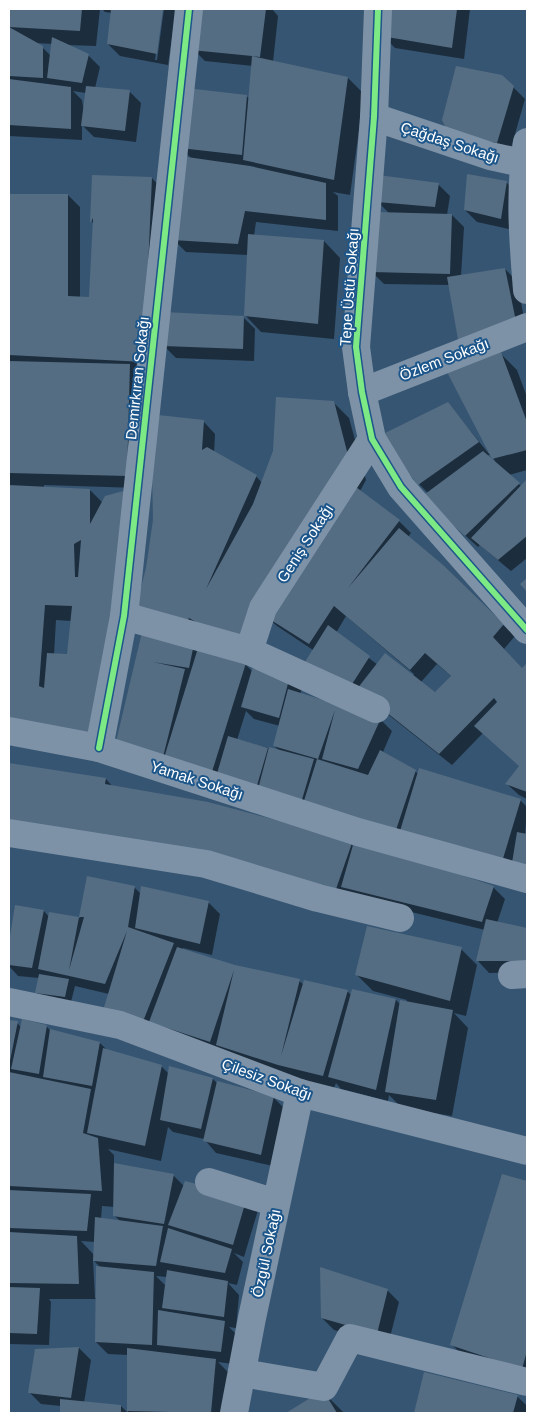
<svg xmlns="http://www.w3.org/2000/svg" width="536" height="1422" viewBox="0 0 536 1422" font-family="Arial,sans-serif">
<rect width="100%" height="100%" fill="#365572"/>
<!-- shadow -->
<g fill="#0007" fill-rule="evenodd">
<path d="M9,9H100L96,46L66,45L88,55L100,67L95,88L129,91L141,103L136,142L94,137L82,125V140L9,136ZM35,43L53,44L51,56L42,47ZM73,91L86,93L84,113L82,100Z"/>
<path d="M102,9H161L155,60H157L164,9H176L168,65L120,56L108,44L112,13L105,12Z"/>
<path d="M196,9H272L278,16L273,62L348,78L364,94L350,195L333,192L338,196V231L256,222L254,236L324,241L340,258L334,339L261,332L245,315L248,255L186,252L174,240L192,159L181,148L246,96L250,99L253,66L205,61L193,49Z"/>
<path d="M383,9H470L464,59L395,48L383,36Z"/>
<path d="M513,87L525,99L509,155L463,146Z"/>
<path d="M93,176L152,178L163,190L138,488L44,485V488L90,490L103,503L114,705L9,731V195H68L80,207V298H90L94,225L92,222ZM56,620L71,621L68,656L54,655Z"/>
<path d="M506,182L518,194L513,230L477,222L465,210Z"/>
<path d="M438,184L450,196L447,215H452L464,227L461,276L505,269L517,281L527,334L450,285L384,284L372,272L389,213L378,202Z"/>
<path d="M243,317L255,329L254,361L176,358L164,346Z"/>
<path d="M501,354L517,370L527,397V470L509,475L522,487L527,481V558L511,571L480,545L478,547L435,508L428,493L419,484L448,403L489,454ZM491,454L496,463L487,456Z"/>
<path d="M333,402L349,418L366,480L360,491L399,521L411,533L408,537L515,636L504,649L522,670L527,665V799L519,795L507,784L520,766L483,733L452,765L371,701L313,650L277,626L269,619L245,664L252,671L253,667L302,689L300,694L380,719L392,731L383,752L419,774L520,800L527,807L525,835H527V875L127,762L149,622L204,422L215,434L214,453L256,476L262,483ZM346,616L414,674L413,676L378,665L336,633ZM437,664L452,677L435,694L421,682ZM246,711L254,719L280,726L274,746L280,751L237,740Z"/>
<path d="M9,764L106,779L113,787L351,844L354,847L493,887L505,899L497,923L527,930V972L489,973L478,961L485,930L354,898L9,839Z"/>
<path d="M88,877L134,887L141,894L208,902L220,914L212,955L183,948L182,950L235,967L299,981L304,985L305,981L348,992L352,996L396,1000L400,1004L406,1002L407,1000L373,991L357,975L461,949L477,965L466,1016L454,1013L468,1028L452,1116L402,1108L389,1095L388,1101L341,1089L336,1083L334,1088L295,1078L156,1030L109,994L75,986L71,1002L42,999L36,993L39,978L18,976L9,966V950L16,907L44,911L49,917L50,913L80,918Z"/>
<path d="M9,1021L17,1023L22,1028L46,1026L50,1030L100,1043L108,1051L161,1066L169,1074L170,1068L213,1079L218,1084L273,1097L285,1109L273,1166L216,1153L204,1139L173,1132L168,1127L161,1161L108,1149L114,1155V1165L173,1175L185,1187L258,1210L244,1257L234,1253L243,1262L237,1285L228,1283L239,1295L236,1328L229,1327L236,1334L233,1364L218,1362L232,1376L229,1413H128V1355L108,1354L96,1342L97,1299H49L51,1302L49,1345L9,1344ZM102,1206L115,1207V1216L121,1222L101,1219ZM81,1241L95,1242L94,1255ZM93,1260L101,1268L97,1298H95ZM156,1276L167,1277L166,1286Z"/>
<path d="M503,1175L527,1182V1380L468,1360L451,1344Z"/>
<path d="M387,1290L399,1302L388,1345L334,1330L322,1318Z"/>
<path d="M79,1348L91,1360L84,1403L121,1406L128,1413H61V1406L41,1404L29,1392L36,1350Z"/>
<path d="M425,1373L517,1396L527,1406V1413H415Z"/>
<path d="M323,1392L344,1413H288Z"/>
</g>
<!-- building -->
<g fill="#546d83" fill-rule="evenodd">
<path d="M9,9H82L80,31L9,27Z"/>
<path d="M111,9H163L157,54L107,44Z"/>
<path d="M195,9H266L260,57L252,56L348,77L334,180L243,160L252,56L191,50Z"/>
<path d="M382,9H457L452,48L381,36Z"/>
<path d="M9,27L43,46V78L9,76Z"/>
<path d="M52,37L89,54L82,83L47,78Z"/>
<path d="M456,66L502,75L514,86L497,143L449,134L442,120Z"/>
<path d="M9,79L71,87V129L9,125Z"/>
<path d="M86,86L130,90L125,131L81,126Z"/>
<path d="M186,88L247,95L242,155L180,148Z"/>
<path d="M180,156L250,166L326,183V220L245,211L238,244L172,240Z"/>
<path d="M467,174L507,181L501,219L464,210Z"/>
<path d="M92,175L152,177L144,362L9,355V194H68V296L89,297L93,218L90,223Z"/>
<path d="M378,175L439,183L435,207L377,202Z"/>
<path d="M376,212L452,214L450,274L371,272Z"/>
<path d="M248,234L324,240L318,324L244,316L243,349L163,346V312L244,316Z"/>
<path d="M505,268L517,326L459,345L447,277Z"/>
<path d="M501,352L527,422V450L492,459L447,372Z"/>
<path d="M9,361L130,364L127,476L9,473Z"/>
<path d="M276,397L334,401L350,463L235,644L189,618L183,628L135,611L146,568L153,520L152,470L158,415L204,420L202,450L207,447L257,475L206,589L253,504L273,451Z"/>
<path d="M448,402L479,442L418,485L379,436Z"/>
<path d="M483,451L520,483L465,536L421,497Z"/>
<path d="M527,479V536L498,560L471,538Z"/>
<path d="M9,485L90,489V524L105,496L127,490L95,735L9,721ZM81,540L78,577H75L74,544ZM45,605L72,606L67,654L47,653L44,688L39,686Z"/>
<path d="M356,487L400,520L348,588L399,528L443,565L504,624L493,637L522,668L527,663V792L505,784L519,766L474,726L497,702L494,698L439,754L357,689L385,653L435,692L451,676L425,653L410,670L334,606L309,644L263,615Z"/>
<path d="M527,578V592L520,584Z"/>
<path d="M328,625L370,656L347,692L300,670Z"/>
<path d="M143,628L195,639L189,668L153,662L185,669L162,761L114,750Z"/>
<path d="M198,648L246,663L211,775L163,761Z"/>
<path d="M253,666L290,676L279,718L241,707Z"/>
<path d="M288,689L381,718L358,769L322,759L335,710L318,759L273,746Z"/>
<path d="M228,736L268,748L256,789L216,777Z"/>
<path d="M269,747L314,759L301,803L258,789Z"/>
<path d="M380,750L416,770L395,833L303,804L317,759L368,775Z"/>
<path d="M9,763L106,778L105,784L208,802L280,821L352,843L335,892L9,829Z"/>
<path d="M419,768L521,799L502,862L400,831Z"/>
<path d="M517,832L527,834V866L512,863Z"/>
<path d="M353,845L417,860L494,886L482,922L341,887Z"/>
<path d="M87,876L135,886L128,927L174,943L144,1019L102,1014L127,931L105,984L38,969L49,912L79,917ZM79,917H84L69,970Z"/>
<path d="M141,886L209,901L200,944L135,928Z"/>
<path d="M15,905L44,910L32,968L9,965V942Z"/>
<path d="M486,919L527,928V961H476Z"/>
<path d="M367,926L462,947L450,1001L355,975Z"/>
<path d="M177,947L235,965L300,979L281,1056L304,980L348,990L323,1076L278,1065L216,1045L234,970L210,1042L149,1022Z"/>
<path d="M39,974L69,979L65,997L35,993Z"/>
<path d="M352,989L396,999L376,1090L328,1077Z"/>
<path d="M400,1000L453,1010L436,1100L385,1092Z"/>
<path d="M22,1019L47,1025L39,1074L11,1069Z"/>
<path d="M9,1020L18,1021L10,1061H9Z"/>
<path d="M50,1029L100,1042L92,1086L43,1077Z"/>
<path d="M103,1048L162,1065L145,1146L87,1133Z"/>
<path d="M169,1066L213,1078L201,1129L160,1120Z"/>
<path d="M9,1072L91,1089L83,1133L98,1138L102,1191L9,1186Z"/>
<path d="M217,1081L274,1096L261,1155L203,1141Z"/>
<path d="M114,1163L174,1174L164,1224L113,1216Z"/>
<path d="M502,1174L527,1181V1351L522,1369L450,1345Z"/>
<path d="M185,1181L247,1197L233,1245L168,1225Z"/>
<path d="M9,1190L91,1194L87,1231L9,1228Z"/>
<path d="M95,1217L163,1226L156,1266L93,1261Z"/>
<path d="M168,1228L232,1249L225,1273L160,1262Z"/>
<path d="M9,1232L77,1236L79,1284L9,1283Z"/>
<path d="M96,1266L154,1272L152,1345L95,1342Z"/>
<path d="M320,1267L388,1289L377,1334L321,1318Z"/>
<path d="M167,1270L228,1281L224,1317L162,1308Z"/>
<path d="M9,1287L40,1288L37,1334L9,1333Z"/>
<path d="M158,1310L225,1321L221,1352L157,1345Z"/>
<path d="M79,1347L71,1398L28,1393L35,1349Z"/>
<path d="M127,1348L216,1359L211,1413L127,1411Z"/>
<path d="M424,1372L518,1395L513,1413H414Z"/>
<path d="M323,1390L337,1413H286Z"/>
<path d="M60,1399L121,1405V1413H60Z"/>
</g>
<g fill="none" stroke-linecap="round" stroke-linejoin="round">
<!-- minor -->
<g stroke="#7d92a6" stroke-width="28">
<path d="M378,9L374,117L356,347L362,392L372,439L401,487L527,630"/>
<path d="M374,117L490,156L527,164"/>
<path d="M527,142C519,191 523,241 527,290"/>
<path d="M362,392L527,327"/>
<path d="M124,616L249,651L376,709"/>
<path d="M249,651L263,608L372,439"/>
<path d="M9,731L99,748L358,832L527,879"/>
<path d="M99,748L124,616L189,9"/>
<path d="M9,833L206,864L318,898L400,918"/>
<path d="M512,975L527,974"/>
<path d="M9,1002L120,1025L300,1093L527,1151"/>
<path d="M209,1182L276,1203"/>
<path d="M242,1373L324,1387L350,1338L527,1382"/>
<path d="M234,1413L252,1318L300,1093"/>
</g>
<!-- cycleway casing -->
<g stroke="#1d568a" stroke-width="9">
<g id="cycleway">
<path d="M378,9L374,117L356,347L362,392L372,439L401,487L527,630"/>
<path d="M99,748L124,616L189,9"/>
</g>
</g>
<!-- cycleway -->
<use href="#cycleway" stroke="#7ce984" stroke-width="6"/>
</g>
<g text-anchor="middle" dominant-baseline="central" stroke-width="4" stroke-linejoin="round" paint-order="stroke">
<!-- street labels -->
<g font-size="15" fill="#fff" stroke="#1d568a">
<text transform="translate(450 142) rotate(18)">Çağdaş Sokağı</text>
<text transform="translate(349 287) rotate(-86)">Tepe Üstü Sokağı</text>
<text transform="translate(444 359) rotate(-21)">Özlem Sokağı</text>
<text transform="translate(137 378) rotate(-84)">Demirkıran Sokağı</text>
<text transform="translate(305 543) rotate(-57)">Geniş Sokağı</text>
<text transform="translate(197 780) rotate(18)">Yamak Sokağı</text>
<text transform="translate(267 1079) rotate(20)">Çilesiz Sokağı</text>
<text transform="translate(266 1253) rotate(-78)">Özgül Sokağı</text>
</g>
</g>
<!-- border -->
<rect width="536" height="1422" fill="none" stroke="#ffffff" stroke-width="20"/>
</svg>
